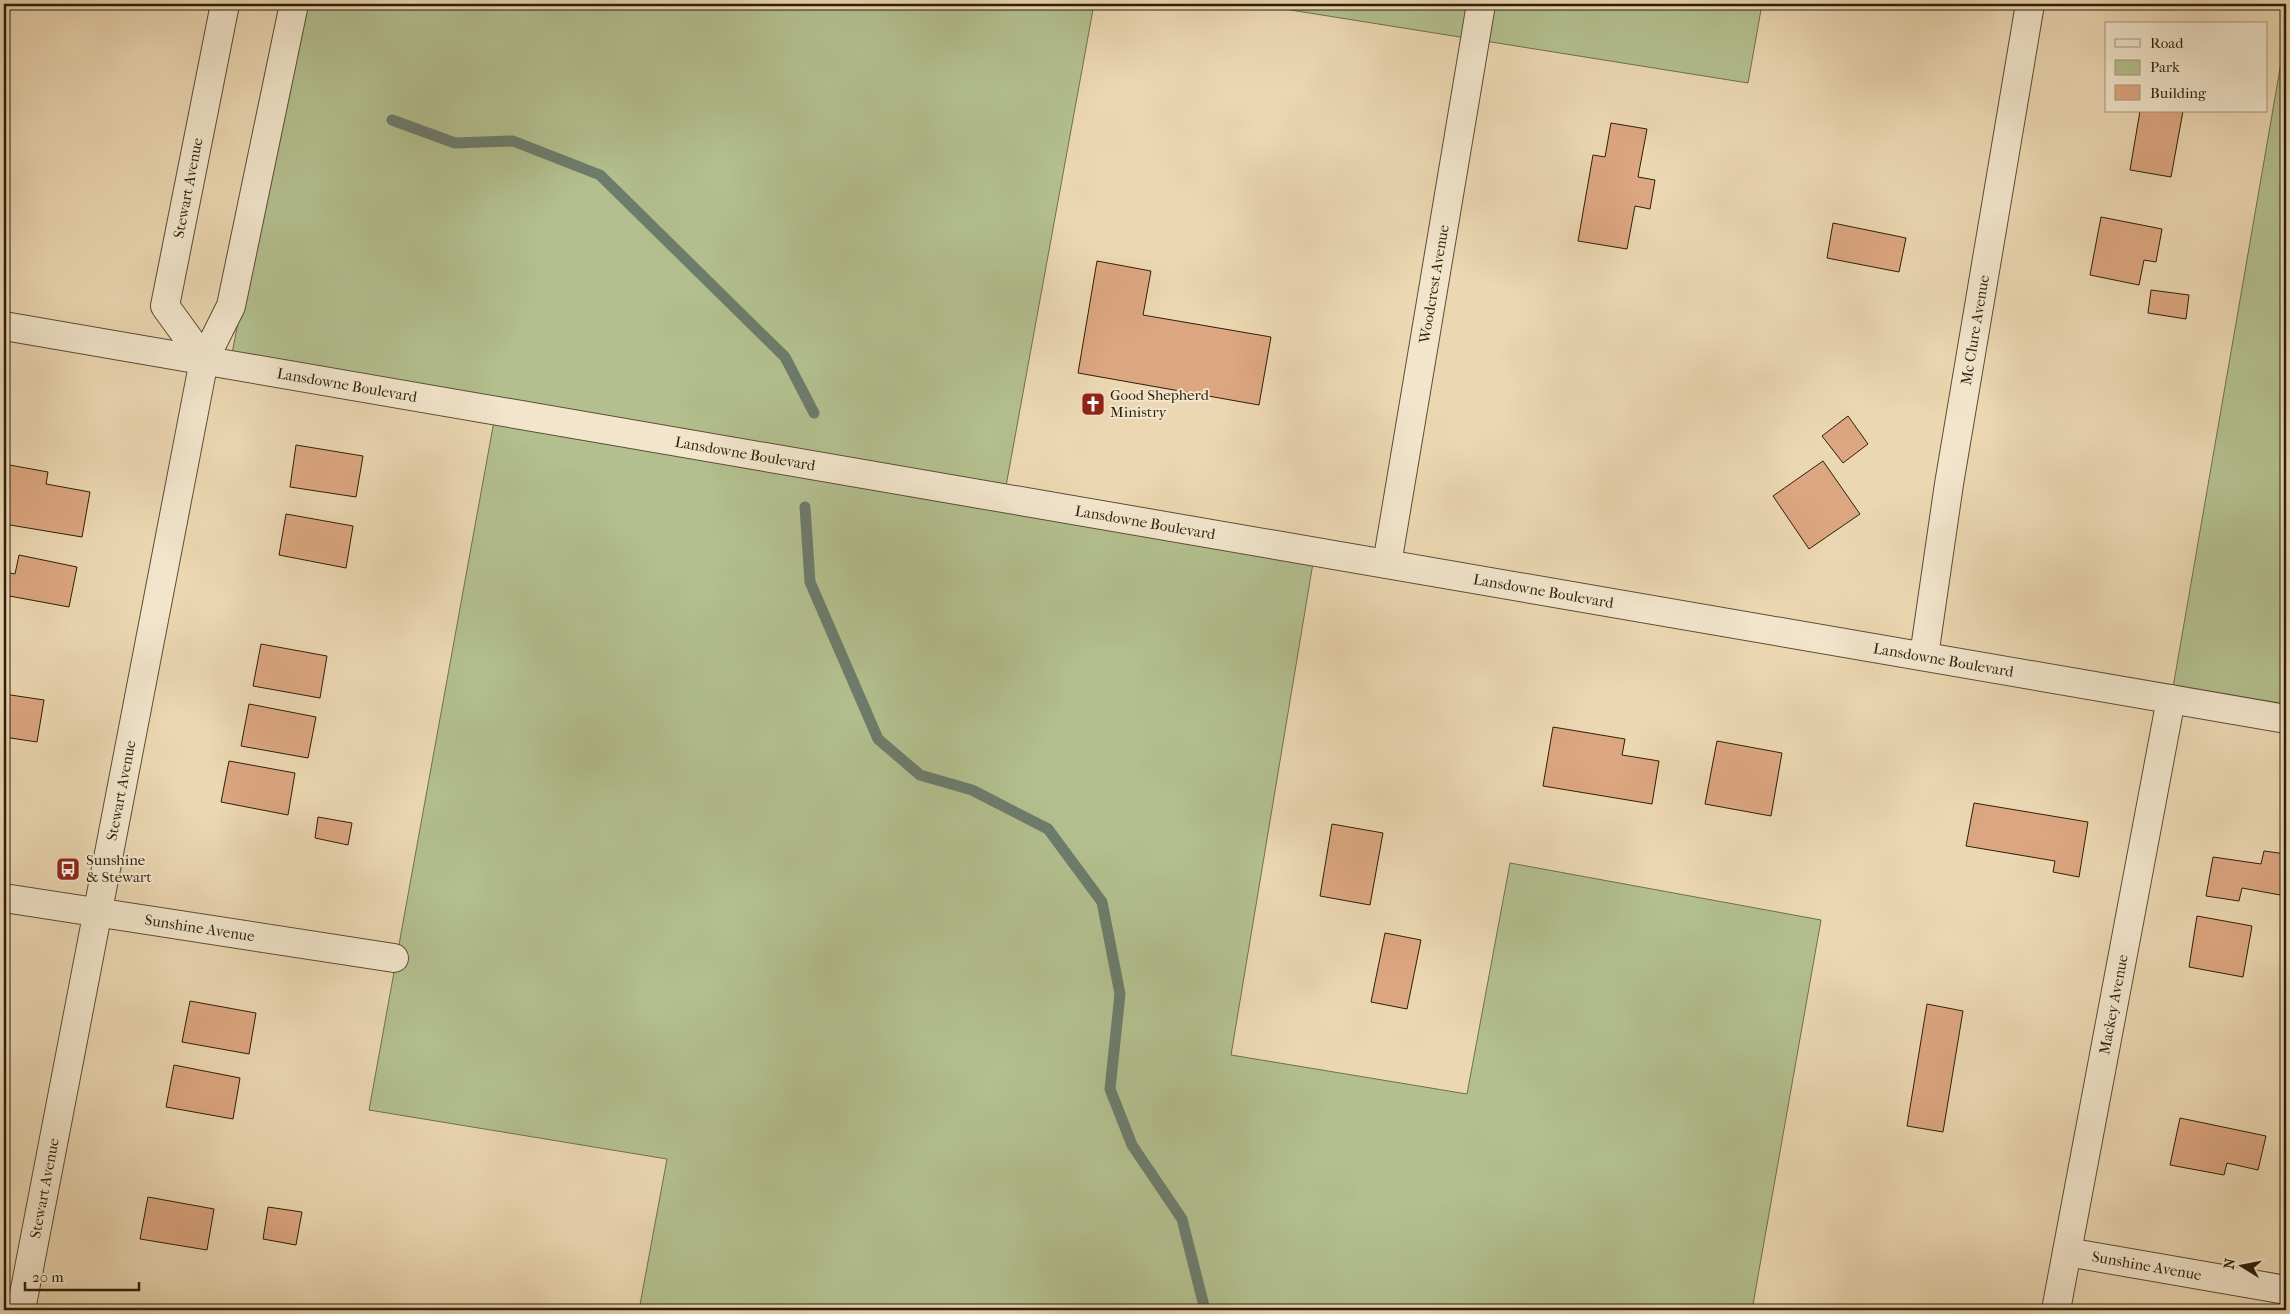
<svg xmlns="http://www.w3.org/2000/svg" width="2290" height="1314" viewBox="0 0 2290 1314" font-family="'IM FELL French Canon',serif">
<rect width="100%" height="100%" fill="#ebd7b1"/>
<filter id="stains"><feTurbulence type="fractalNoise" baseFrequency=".004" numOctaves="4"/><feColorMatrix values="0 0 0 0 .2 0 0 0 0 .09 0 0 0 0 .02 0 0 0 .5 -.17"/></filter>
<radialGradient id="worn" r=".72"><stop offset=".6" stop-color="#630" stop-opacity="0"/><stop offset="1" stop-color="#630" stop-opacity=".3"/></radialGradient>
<!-- green -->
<g fill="#b3bf8e" stroke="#706f4c">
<path d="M299,4H1094L1004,497L1315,551L1231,1055L1467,1094L1510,863L1821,920L1752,1310H639L667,1159L369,1110L496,410L230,364Z"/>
<path d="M1253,4H1762L1748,83Z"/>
<path d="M2286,34V719L2171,699Z"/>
</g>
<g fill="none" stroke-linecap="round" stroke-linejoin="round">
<!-- stream -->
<g stroke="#6d7c6c" stroke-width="11">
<path d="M392,120L455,143L513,141L600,175L785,357L814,413"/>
<path d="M805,507L810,582L878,739L920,775L972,790L1048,829L1102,902L1120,994L1110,1089L1132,1145L1182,1219L1205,1310"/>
</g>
</g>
<!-- building -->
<g fill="#dca680" stroke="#2d1f0b">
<path d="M2140,111H2183L2171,177L2130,170Z"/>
<path d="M1611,123L1647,129L1638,177L1655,180L1650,209L1635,206L1627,249L1578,241L1593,155L1605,157Z"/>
<path d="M2101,217L2162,229L2156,262L2144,260L2139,285L2090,275Z"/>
<path d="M1833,223L1906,238L1899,272L1827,258Z"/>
<path d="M1097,261L1151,271L1143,315L1271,337L1259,405L1078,373Z"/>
<path d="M2151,290L2189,295L2186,319L2148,313Z"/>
<path d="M1848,416L1868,444L1843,463L1822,436Z"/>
<path d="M296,445L363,456L356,497L290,487Z"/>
<path d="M1823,461L1860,514L1809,549L1773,496Z"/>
<path d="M4,464L48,472L46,484L90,492L82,537L4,524Z"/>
<path d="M286,514L353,526L346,568L279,555Z"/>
<path d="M19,555L77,567L69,607L4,595L5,572L15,574Z"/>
<path d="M261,644L327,656L320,698L253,686Z"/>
<path d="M4,694L44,700L37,742L4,737Z"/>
<path d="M249,704L316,717L308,758L241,746Z"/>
<path d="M1553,727L1625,739L1622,755L1659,761L1652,804L1543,786Z"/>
<path d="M1717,741L1782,753L1771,816L1705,804Z"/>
<path d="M229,761L295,773L288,815L221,802Z"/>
<path d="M1974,803L2088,822L2079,877L2053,872L2055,861L1966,846Z"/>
<path d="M318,817L352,823L348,845L315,838Z"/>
<path d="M1332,824L1383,833L1370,905L1320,896Z"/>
<path d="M2264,851L2286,854V896L2242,888L2239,901L2206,896L2213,857L2261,864Z"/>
<path d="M2197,916L2252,926L2243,977L2189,967Z"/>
<path d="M1385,933L1421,940L1407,1009L1371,1002Z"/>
<path d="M190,1001L256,1013L249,1054L182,1042Z"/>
<path d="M1927,1004L1963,1011L1943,1132L1907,1126Z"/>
<path d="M174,1065L240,1078L233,1119L166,1107Z"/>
<path d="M2180,1118L2266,1136L2258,1170L2227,1163L2224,1175L2170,1165Z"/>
<path d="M148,1197L214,1209L207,1250L140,1239Z"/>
<path d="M268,1207L302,1212L296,1245L263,1239Z"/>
</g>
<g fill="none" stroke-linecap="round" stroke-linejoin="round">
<!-- minor casing -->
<g stroke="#5c4d34" stroke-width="30">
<g id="minor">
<path d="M225,4L165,306L204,360L231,306L294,4"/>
<path id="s1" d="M1387,564L1481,4"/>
<path id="s2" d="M1924,656L1949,484L2030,4"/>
<path id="s3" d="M4,898L394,958"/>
<path id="s4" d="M2067,1252L2286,1290"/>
<path id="s5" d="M2056,1310L2171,699"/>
</g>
</g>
<!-- tertiary casing -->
<g stroke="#5c4d34" stroke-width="30">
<g id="tertiary">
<path id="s6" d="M4,326L2286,719"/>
<path id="s7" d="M21,1310L204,360"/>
</g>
</g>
<!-- minor -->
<use href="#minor" stroke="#f2e5cc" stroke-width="28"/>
<!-- tertiary -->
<use href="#tertiary" stroke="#f2e5cc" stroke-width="28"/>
</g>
<!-- icons -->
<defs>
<g id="church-square" transform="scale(1.25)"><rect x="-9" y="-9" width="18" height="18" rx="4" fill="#8f2418" stroke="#f2e5cc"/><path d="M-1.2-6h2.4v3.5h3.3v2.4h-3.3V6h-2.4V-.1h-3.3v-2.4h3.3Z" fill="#fff"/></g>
<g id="bus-square" transform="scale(1.25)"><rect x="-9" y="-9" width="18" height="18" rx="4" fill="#8f2418" stroke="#f2e5cc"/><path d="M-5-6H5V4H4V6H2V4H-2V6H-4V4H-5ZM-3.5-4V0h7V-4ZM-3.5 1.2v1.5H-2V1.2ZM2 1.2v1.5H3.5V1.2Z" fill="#fff"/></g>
</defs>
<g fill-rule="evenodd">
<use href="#church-square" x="1093" y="404"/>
<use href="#bus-square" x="68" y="869"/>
</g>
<g text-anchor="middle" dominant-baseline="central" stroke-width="4" stroke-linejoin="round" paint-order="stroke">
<!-- street labels -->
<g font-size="15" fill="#2d1f0b" stroke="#f2e5cc">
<text transform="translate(188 188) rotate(-79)">Stewart Avenue</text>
<text stroke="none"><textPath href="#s1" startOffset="284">Woodcrest Avenue</textPath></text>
<text stroke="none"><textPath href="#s2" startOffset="330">Mc Clure Avenue</textPath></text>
<text stroke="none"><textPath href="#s6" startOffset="348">Lansdowne Boulevard</textPath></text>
<text stroke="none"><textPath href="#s6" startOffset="752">Lansdowne Boulevard</textPath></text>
<text stroke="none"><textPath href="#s6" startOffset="1158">Lansdowne Boulevard</textPath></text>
<text stroke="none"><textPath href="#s6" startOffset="1562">Lansdowne Boulevard</textPath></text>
<text stroke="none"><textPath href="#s6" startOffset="1968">Lansdowne Boulevard</textPath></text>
<text stroke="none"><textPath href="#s7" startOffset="529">Stewart Avenue</textPath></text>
<text stroke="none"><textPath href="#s3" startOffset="198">Sunshine Avenue</textPath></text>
<text stroke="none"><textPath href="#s5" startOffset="311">Mackey Avenue</textPath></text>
<text stroke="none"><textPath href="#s7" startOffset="124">Stewart Avenue</textPath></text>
<text stroke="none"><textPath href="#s4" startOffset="81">Sunshine Avenue</textPath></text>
</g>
<!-- poi labels -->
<g font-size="15" fill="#2d1f0b" stroke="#f2e5cc" text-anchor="start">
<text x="1110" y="395">Good Shepherd<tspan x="1110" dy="17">Ministry</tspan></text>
<text x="86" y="860">Sunshine<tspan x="86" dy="17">&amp; Stewart</tspan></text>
</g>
</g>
<!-- margin -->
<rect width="2290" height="1314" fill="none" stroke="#ebd7b1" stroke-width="20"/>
<rect x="5" y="5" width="2280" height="1304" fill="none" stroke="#2d1f0b" stroke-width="2.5"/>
<rect x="10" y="10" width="2270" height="1294" fill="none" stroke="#2d1f0b"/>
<!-- legend -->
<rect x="2105" y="22" width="162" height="90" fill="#f2e5cc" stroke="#a3967f"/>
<rect x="2115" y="39" width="25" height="8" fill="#f2e5cc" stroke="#a3967f"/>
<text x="2150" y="48" font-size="15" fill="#2d1f0b">Road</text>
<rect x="2115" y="60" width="25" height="15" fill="#b3bf8e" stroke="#a3967f"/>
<text x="2150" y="72" font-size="15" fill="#2d1f0b">Park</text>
<rect x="2115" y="85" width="25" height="15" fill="#dca680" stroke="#a3967f"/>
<text x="2150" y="98" font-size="15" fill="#2d1f0b">Building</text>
<!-- north arrow -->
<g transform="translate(2242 1266) rotate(280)" stroke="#f2e5cc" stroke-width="4" paint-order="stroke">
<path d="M0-4L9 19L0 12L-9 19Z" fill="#2d1f0b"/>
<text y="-8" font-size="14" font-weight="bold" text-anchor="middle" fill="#2d1f0b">N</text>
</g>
<!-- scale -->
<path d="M25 1282v8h114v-8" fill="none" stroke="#2d1f0b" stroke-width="2.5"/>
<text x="32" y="1282" font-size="15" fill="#2d1f0b" stroke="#f2e5cc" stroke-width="4" paint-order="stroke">20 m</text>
<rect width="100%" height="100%" filter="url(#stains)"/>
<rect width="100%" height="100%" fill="url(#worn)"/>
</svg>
